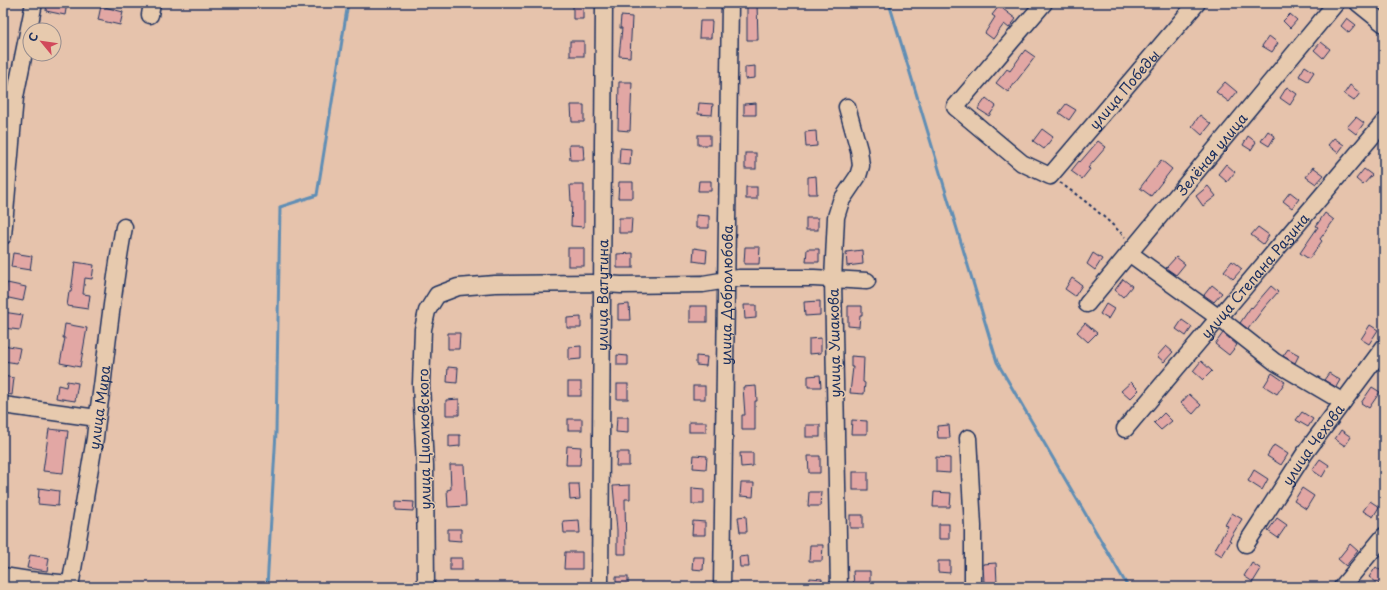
<svg xmlns="http://www.w3.org/2000/svg" width="1387" height="590" viewBox="0 0 1387 590" font-family="'Playpen Sans',sans-serif">
<rect width="100%" height="100%" fill="#e6c3ac"/>
<filter id="ink" filterUnits="userSpaceOnUse"><feTurbulence type="fractalNoise" baseFrequency=".025" numOctaves="2"/><feDisplacementMap in="SourceGraphic" scale="8" xChannelSelector="R" yChannelSelector="G"/><feConvolveMatrix kernelMatrix="1 2 1 2 8 2 1 2 1" color-interpolation-filters="sRGB"/></filter>
<g filter="url(#ink)">
<g fill="none" stroke-linecap="round" stroke-linejoin="round">
<!-- stream -->
<g stroke="#608eb5" stroke-width="3">
<path d="M889,3L997,362L1128,587"/>
<path d="M267,587L276,432L280,207L317,195L348,3"/>
</g>
</g>
<!-- building -->
<g fill="#e2a7a4" stroke="#1b2f5e">
<path d="M47,3H67L65,15L46,11Z"/>
<path d="M747,3H757L758,40H747Z"/>
<path d="M583,4V19H573V5Z"/>
<path d="M101,6L123,12L120,25L98,20Z"/>
<path d="M999,6L1016,19L1009,28L1004,24L993,39L985,33L995,17L992,15Z"/>
<path d="M1290,14L1297,20L1290,28L1283,21Z"/>
<path d="M621,16L632,17L630,57L619,56L622,28H620Z"/>
<path d="M1347,18L1356,25L1349,33L1341,26Z"/>
<path d="M700,21H712L711,38H699Z"/>
<path d="M1269,36L1278,43L1272,52L1262,46Z"/>
<rect x="570" y="41" width="14" height="15"/>
<path d="M1321,42L1330,49L1323,58L1314,50Z"/>
<path d="M1025,50L1035,57L1008,92L996,83L1007,69L1010,71Z"/>
<path d="M755,66V78L745,79V67Z"/>
<path d="M1305,66L1314,72L1308,81L1299,76Z"/>
<path d="M619,82H632L630,131L618,130Z"/>
<path d="M1225,82L1237,92L1229,102L1216,92Z"/>
<path d="M1350,85L1360,93L1354,101L1344,94Z"/>
<path d="M1287,87L1297,94L1290,105L1280,98Z"/>
<path d="M986,98L996,106L989,116L978,109Z"/>
<path d="M699,103L713,104L712,115L698,114Z"/>
<path d="M756,103V115H744V104Z"/>
<path d="M1066,104L1076,110L1069,120L1059,113Z"/>
<path d="M571,105H584V122H572Z"/>
<path d="M1200,115L1211,124L1202,135L1192,126Z"/>
<path d="M1356,117L1364,123L1356,134L1347,127Z"/>
<path d="M1042,129L1053,137L1044,149L1033,141Z"/>
<path d="M816,131L817,146L806,147L805,132Z"/>
<path d="M1268,131L1275,136L1269,146L1261,141Z"/>
<rect x="698" y="135" width="12" height="10"/>
<path d="M1248,136L1256,142L1251,150L1243,145Z"/>
<path d="M1334,138L1344,145L1338,153L1328,145Z"/>
<path d="M1098,141L1106,147L1088,168L1090,169L1082,179L1071,171L1079,161L1080,162Z"/>
<path d="M569,145H583L584,160H570Z"/>
<path d="M620,148L631,149L630,165L619,164Z"/>
<rect x="745" y="153" width="11" height="16"/>
<path d="M1161,160L1172,169L1151,196L1140,188Z"/>
<path d="M1226,164L1235,172L1227,182L1218,174Z"/>
<path d="M1313,167L1324,175L1316,184L1306,177Z"/>
<path d="M1364,169L1372,175L1363,185L1356,179Z"/>
<path d="M816,176L817,194H808V177Z"/>
<path d="M699,181H711V191H698Z"/>
<path d="M619,182H633V198H618Z"/>
<path d="M570,185H584V227L571,226L572,201H571Z"/>
<path d="M1208,186L1216,196L1203,206L1196,196Z"/>
<rect x="746" y="187" width="11" height="12"/>
<path d="M1290,192L1299,199L1292,208L1283,201Z"/>
<path d="M1325,213L1334,220L1320,239L1322,241L1309,259L1300,253L1318,227L1316,226Z"/>
<path d="M696,215L709,216V228H696Z"/>
<path d="M619,218H632L631,233H619Z"/>
<rect x="806" y="218" width="12" height="12"/>
<path d="M1258,227L1269,235L1263,244L1251,235Z"/>
<path d="M745,247H760L759,264H744Z"/>
<rect x="568" y="248" width="16" height="18"/>
<path d="M694,248L707,250L706,263L693,261Z"/>
<path d="M807,249H819V262H806Z"/>
<path d="M862,250L863,264L847,266L846,252Z"/>
<path d="M13,253L32,256L30,270L11,267Z"/>
<path d="M633,253V268H617V254Z"/>
<path d="M1093,253L1102,259L1095,270L1087,264Z"/>
<path d="M1176,257L1185,264L1176,275L1166,268Z"/>
<path d="M1232,261L1242,269L1233,279L1224,271Z"/>
<path d="M75,262L94,265L92,279L85,278L83,294L90,295L88,309L67,306L69,292H71Z"/>
<path d="M1072,278L1082,285L1075,296L1065,289Z"/>
<path d="M1123,279L1132,286L1123,297L1115,290Z"/>
<path d="M7,283L26,287L23,301L4,297Z"/>
<path d="M1212,285L1222,293L1214,302L1204,295Z"/>
<path d="M1271,286L1278,292L1264,308L1248,329L1240,323L1251,307L1252,308Z"/>
<path d="M820,301V315L805,316L804,302Z"/>
<path d="M629,304L630,320H618V305Z"/>
<path d="M1106,304L1114,309L1108,319L1100,314Z"/>
<path d="M744,305H756V318L745,319Z"/>
<rect x="690" y="306" width="17" height="16"/>
<path d="M848,306H862V315H860L859,327L848,326Z"/>
<path d="M3,312L23,315L20,330L3,328Z"/>
<path d="M581,317V328H567V318Z"/>
<path d="M1182,320L1192,327L1186,336L1176,329Z"/>
<path d="M1085,323L1097,333L1088,342L1077,332Z"/>
<path d="M65,324L87,328L80,367L60,363L65,338H63Z"/>
<path d="M1370,325L1378,330L1369,344L1361,339Z"/>
<path d="M448,333H460L459,349H448Z"/>
<path d="M1223,333L1237,345L1229,355L1215,344Z"/>
<path d="M821,338V353L809,354V339Z"/>
<path d="M3,345L20,348L17,363L3,361Z"/>
<path d="M581,346V359L569,360V347Z"/>
<path d="M1166,346L1173,352L1164,362L1157,356Z"/>
<path d="M1288,349L1299,355L1295,363L1283,356Z"/>
<path d="M617,355L628,356V365H617Z"/>
<path d="M696,356L707,357L706,366L696,365Z"/>
<path d="M851,356L864,357L863,382L865,383L864,394L850,393L853,367H851Z"/>
<path d="M1201,361L1212,371L1203,380L1193,371Z"/>
<path d="M448,367L458,368L457,383L447,382Z"/>
<path d="M1272,373L1285,382L1277,394L1264,386Z"/>
<path d="M1329,373L1340,380L1336,387L1324,380Z"/>
<path d="M820,375L821,387H808V376Z"/>
<path d="M3,376L14,378L12,395L3,393Z"/>
<path d="M67,381L78,383L75,401L56,398L58,385L66,387Z"/>
<rect x="568" y="382" width="13" height="14"/>
<path d="M1131,382L1139,390L1130,399L1121,391Z"/>
<rect x="617" y="384" width="11" height="15"/>
<rect x="693" y="386" width="12" height="13"/>
<path d="M756,386L757,401H755V430H742V415H745L743,387Z"/>
<path d="M1372,387L1380,392L1369,408L1361,403Z"/>
<path d="M1189,394L1201,405L1193,414L1181,403Z"/>
<path d="M459,399V415H446V400Z"/>
<path d="M1302,412L1313,419L1308,427L1296,420Z"/>
<path d="M1164,413L1172,421L1161,430L1154,423Z"/>
<path d="M617,417H628V433L616,432Z"/>
<rect x="568" y="419" width="14" height="11"/>
<path d="M852,420L867,421V434H851Z"/>
<rect x="689" y="422" width="17" height="10"/>
<rect x="806" y="425" width="14" height="12"/>
<path d="M949,425L950,438H938L937,426Z"/>
<path d="M49,429L68,431L63,473L43,471Z"/>
<path d="M1341,430L1351,437L1345,446L1335,439Z"/>
<path d="M449,435H460V446L449,447Z"/>
<path d="M1274,445L1288,454L1281,465L1267,456Z"/>
<path d="M567,446L581,447L580,465H566Z"/>
<path d="M617,452H629V466H616Z"/>
<path d="M740,453H753V466L741,467Z"/>
<path d="M694,455L707,456L706,469L693,468Z"/>
<path d="M808,456H820V473H809Z"/>
<path d="M936,457L950,458V473L936,472Z"/>
<path d="M1320,459L1329,465L1322,477L1312,470Z"/>
<path d="M450,465H464L466,506L448,507L447,490L451,489Z"/>
<path d="M1254,470L1268,479L1262,490L1248,481Z"/>
<rect x="853" y="472" width="15" height="18"/>
<path d="M741,483H754L753,497L740,496Z"/>
<path d="M569,484H579L580,499L570,500Z"/>
<path d="M630,485V499H625L626,554H617V530L613,486Z"/>
<path d="M39,488L59,491L58,506L38,504Z"/>
<path d="M692,488L704,489V504H692Z"/>
<path d="M1302,488L1314,496L1306,509L1294,501Z"/>
<path d="M809,492H821L820,506H808Z"/>
<path d="M934,492L951,493L950,507H933Z"/>
<path d="M396,501L414,502L413,511L396,510Z"/>
<path d="M1370,501L1379,507L1373,517L1363,511Z"/>
<path d="M1232,513L1242,519L1229,540L1231,541L1222,556L1214,551L1228,526L1225,525Z"/>
<rect x="850" y="515" width="13" height="13"/>
<path d="M746,516L747,532H740L738,517Z"/>
<path d="M1277,518L1287,525L1278,538L1268,531Z"/>
<path d="M579,520L580,533H564L563,521Z"/>
<path d="M693,521L705,522V535H692Z"/>
<rect x="939" y="524" width="10" height="15"/>
<path d="M448,529H461V541L448,540Z"/>
<path d="M1350,544L1358,551L1346,566L1338,559Z"/>
<path d="M810,545H823L822,561H809Z"/>
<path d="M565,552H582V569H564Z"/>
<path d="M30,555L49,558L47,571L27,568Z"/>
<path d="M748,556L749,567H740L739,557Z"/>
<path d="M693,557H704L703,570L692,569Z"/>
<rect x="450" y="558" width="12" height="12"/>
<path d="M938,561H950V573L938,572Z"/>
<path d="M996,563L997,583H984L983,564Z"/>
<path d="M1252,563L1261,569L1253,582L1244,576Z"/>
<path d="M1376,567L1384,573V577L1379,584L1369,577Z"/>
<path d="M853,571H870V587H854Z"/>
<rect x="616" y="577" width="12" height="10"/>
<path d="M810,578L822,579V587H809Z"/>
</g>
<g fill="none" stroke-linecap="round" stroke-linejoin="round">
<!-- minor casing -->
<g stroke="#1b2f5e" stroke-width="19">
<g id="minor">
<path id="s1" d="M1044,3L955,107L1022,163L1050,176L1197,3"/>
<path d="M1358,3L1384,24"/>
<path d="M150,15L152,3"/>
<path d="M3,236L15,97L34,3"/>
<path d="M1129,253L1219,318L1275,362L1343,402"/>
<path id="s2" d="M1087,304L1336,3"/>
<path d="M3,405L97,418"/>
<path id="s3" d="M1125,429L1384,122"/>
<path d="M968,438L973,526V587"/>
<path id="s4" d="M1246,544L1305,453L1384,347"/>
<path d="M3,576L29,580L70,584"/>
<path id="s5" d="M70,587L95,438C97,415 102,392 104,369C110,321 115,274 124,227"/>
<path d="M426,587L425,466L421,384L423,329L427,311L437,295L458,287L495,284L591,283L621,285L703,284L739,278H814L867,281"/>
<path id="s6" d="M600,587L604,3"/>
<path id="s7" d="M722,587L730,3"/>
<path d="M839,587L833,280L836,217L841,201L858,176L861,166L859,150L847,107"/>
<path d="M1342,587L1384,536"/>
</g>
</g>
<!-- path -->
<path stroke="#1b2f5e" stroke-width="2" stroke-dasharray="3 3" stroke-linecap="butt" d="M1060,183C1084,199 1105,217 1125,237"/>
<!-- minor -->
<use href="#minor" stroke="#e7caae" stroke-width="16"/>
</g>
</g>
<g text-anchor="middle" dominant-baseline="central" stroke-width="3" stroke-linejoin="round" paint-order="stroke">
<!-- street labels -->
<g font-size="14" fill="#1b2f5e" stroke="#e7caae">
<text stroke="none"><textPath href="#s1" startOffset="369">улица Победы</textPath></text>
<text stroke="none"><textPath href="#s2" startOffset="195">Зелёная улица</textPath></text>
<text stroke="none"><textPath href="#s3" startOffset="201">улица Степана Разина</textPath></text>
<text stroke="none"><textPath href="#s6" startOffset="292">улица Ватутина</textPath></text>
<text stroke="none"><textPath href="#s7" startOffset="292">улица Добролюбова</textPath></text>
<text transform="translate(834 343) rotate(-91)">улица Ушакова</text>
<text stroke="none"><textPath href="#s5" startOffset="182">улица Мира</textPath></text>
<text transform="translate(424 439) rotate(-91)">улица Циолковского</text>
<text stroke="none"><textPath href="#s4" startOffset="120">улица Чехова</textPath></text>
</g>
</g>
<!-- margin -->
<rect width="1387" height="590" fill="none" stroke="#e7caae" stroke-width="16"/>
<rect x="8" y="8" width="1371" height="574" fill="none" stroke="#1b2f5e" stroke-width="1.5" filter="url(#ink)"/>
<!-- north arrow -->
<g transform="translate(42 42) rotate(299)"><circle r="19" fill="#e7caae" stroke="#958c8e"/>
<path d="M0-3L7 15L0 10L-7 15Z" fill="#d1495b"/>
<text y="-6" font-size="11" font-weight="bold" text-anchor="middle" fill="#1b2f5e">С</text>
</g>
</svg>
